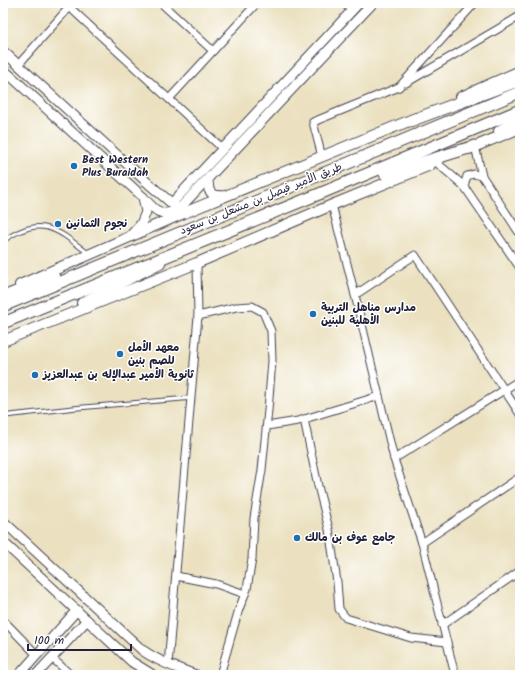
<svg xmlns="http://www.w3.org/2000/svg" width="523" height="678" viewBox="0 0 523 678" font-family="Kalam,'Playpen Sans Arabic',sans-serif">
<rect width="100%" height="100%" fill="#fff"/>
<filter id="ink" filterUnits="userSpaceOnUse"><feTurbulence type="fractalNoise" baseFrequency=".025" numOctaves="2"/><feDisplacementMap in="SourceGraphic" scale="8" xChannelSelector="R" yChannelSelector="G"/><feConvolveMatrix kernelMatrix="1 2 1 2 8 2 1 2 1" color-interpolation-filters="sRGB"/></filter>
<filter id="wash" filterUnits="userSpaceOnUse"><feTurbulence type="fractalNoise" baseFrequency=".012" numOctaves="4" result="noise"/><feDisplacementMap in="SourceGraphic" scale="16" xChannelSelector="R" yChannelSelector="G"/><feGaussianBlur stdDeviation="0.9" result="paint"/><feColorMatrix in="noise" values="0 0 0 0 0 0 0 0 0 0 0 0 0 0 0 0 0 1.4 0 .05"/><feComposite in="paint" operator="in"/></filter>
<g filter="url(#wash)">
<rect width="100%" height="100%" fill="#ebe1c0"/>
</g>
<g filter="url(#ink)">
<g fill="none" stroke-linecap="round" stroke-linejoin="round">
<!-- service casing -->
<g stroke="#403f4f" stroke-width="5.5">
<g id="service">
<path d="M3,241C41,214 57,229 89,254"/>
<path d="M3,416L75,408L191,398"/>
</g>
</g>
<!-- minor casing -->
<g stroke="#403f4f" stroke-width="9">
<g id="minor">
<path d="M65,3L223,149"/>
<path d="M161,3L213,51"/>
<path d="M344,3L352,11"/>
<path d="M18,65L73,3"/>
<path d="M406,83L520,16"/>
<path d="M169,99L257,3"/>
<path d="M475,146L482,176L520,234"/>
<path d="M322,157L313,122L399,87L475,3"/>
<path d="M437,163L464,186L520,268"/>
<path d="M464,186L467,176L474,174L482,176"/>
<path d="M332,205L355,295L394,459L422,543L455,675"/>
<path d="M355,295L415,255L520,414"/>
<path d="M198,316L236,307L252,306L263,312L271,331L272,361L268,410L262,470L254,518L252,559L247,589L239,609L220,675"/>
<path d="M304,419L318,486L329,529L337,582L339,609L346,618L411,638L447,642"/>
<path d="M267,426L298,421L379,396"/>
<path d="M394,459L520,380"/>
<path d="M422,543L520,477"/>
<path d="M176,576L216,584L245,594"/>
<path d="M3,620L37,655"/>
<path d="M442,625L520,571"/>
<path d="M52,658L71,675"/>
<path d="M168,665L198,316L197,263"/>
</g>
</g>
<!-- tertiary casing -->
<g stroke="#403f4f" stroke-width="11">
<g id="tertiary">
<path d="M3,51L149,184L176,207"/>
<path d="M3,69L143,197L146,212L141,224L130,236"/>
<path d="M208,180L209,190L213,195L223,196"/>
<path d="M143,197C155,211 161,218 179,209L373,3"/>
<path d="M172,203L359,3"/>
<path d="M3,521L142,650C159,662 177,668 196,675"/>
<path d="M3,542L132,662L153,675"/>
<path d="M19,675L77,610"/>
<path d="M36,675L87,620"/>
</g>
</g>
<!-- secondary casing -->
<g stroke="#403f4f" stroke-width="12">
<g id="secondary">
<path d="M461,97L520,71"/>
<path d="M499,131L520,118"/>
<path d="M469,149L520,128"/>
<path d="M20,285L184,213L416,118"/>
<path d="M82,303L160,263"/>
<path d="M3,341L197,263L332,205L430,165"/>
</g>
</g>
<!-- primary casing -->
<g stroke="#403f4f" stroke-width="13">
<g id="primary">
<path d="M410,121L520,80"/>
<path d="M385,174L475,146"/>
<path d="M3,297L54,277"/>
<path d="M3,306L520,92"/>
<path d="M3,323L319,194L520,110"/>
</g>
</g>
<!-- service -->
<use href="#service" stroke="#fff" stroke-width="3.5"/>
<!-- minor -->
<use href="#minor" stroke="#fff" stroke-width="7"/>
<!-- tertiary -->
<use href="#tertiary" stroke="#fff" stroke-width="9"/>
<!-- secondary -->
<use href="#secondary" stroke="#fff" stroke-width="10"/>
<!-- primary -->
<use href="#primary" stroke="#fff" stroke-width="11"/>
</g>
</g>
<!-- markers -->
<g fill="#1f6fb2" stroke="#fff" stroke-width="1.5">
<circle cx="74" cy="166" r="4"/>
<circle cx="58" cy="224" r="4"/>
<circle cx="313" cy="314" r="4"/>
<circle cx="120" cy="354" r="4"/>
<circle cx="35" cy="375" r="4"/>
<circle cx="297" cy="538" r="4"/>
</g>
<g text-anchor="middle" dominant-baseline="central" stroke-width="3" stroke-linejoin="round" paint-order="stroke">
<!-- poi labels -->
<g font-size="11" font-weight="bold" fill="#22223b" stroke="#fff" text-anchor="start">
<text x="82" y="160">Best Western<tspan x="82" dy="13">Plus Buraidah</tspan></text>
<text x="66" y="224">نجوم الثمانين</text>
<text x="321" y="308">مدارس مناهل التربية<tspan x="321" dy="13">الأهلية للبنين</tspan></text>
<text x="128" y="348">معهد الأمل<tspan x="128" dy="13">للصم بنين</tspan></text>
<text x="43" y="375">ثانوية الأمير عبدالإله بن عبدالعزيز</text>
<text x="305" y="538">جامع عوف بن مالك</text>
</g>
<!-- street labels -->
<g font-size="11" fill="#22223b" stroke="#fff">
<text transform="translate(261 199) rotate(-22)">طريق الأمير فيصل بن مشعل بن سعود</text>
</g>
</g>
<!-- margin -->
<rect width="523" height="678" fill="none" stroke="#fff" stroke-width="16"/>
<!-- scale -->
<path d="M28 644v6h103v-6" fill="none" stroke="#22223b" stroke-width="2"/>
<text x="34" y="644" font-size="12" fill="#22223b" stroke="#ffffff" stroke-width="3" paint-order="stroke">100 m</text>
</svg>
